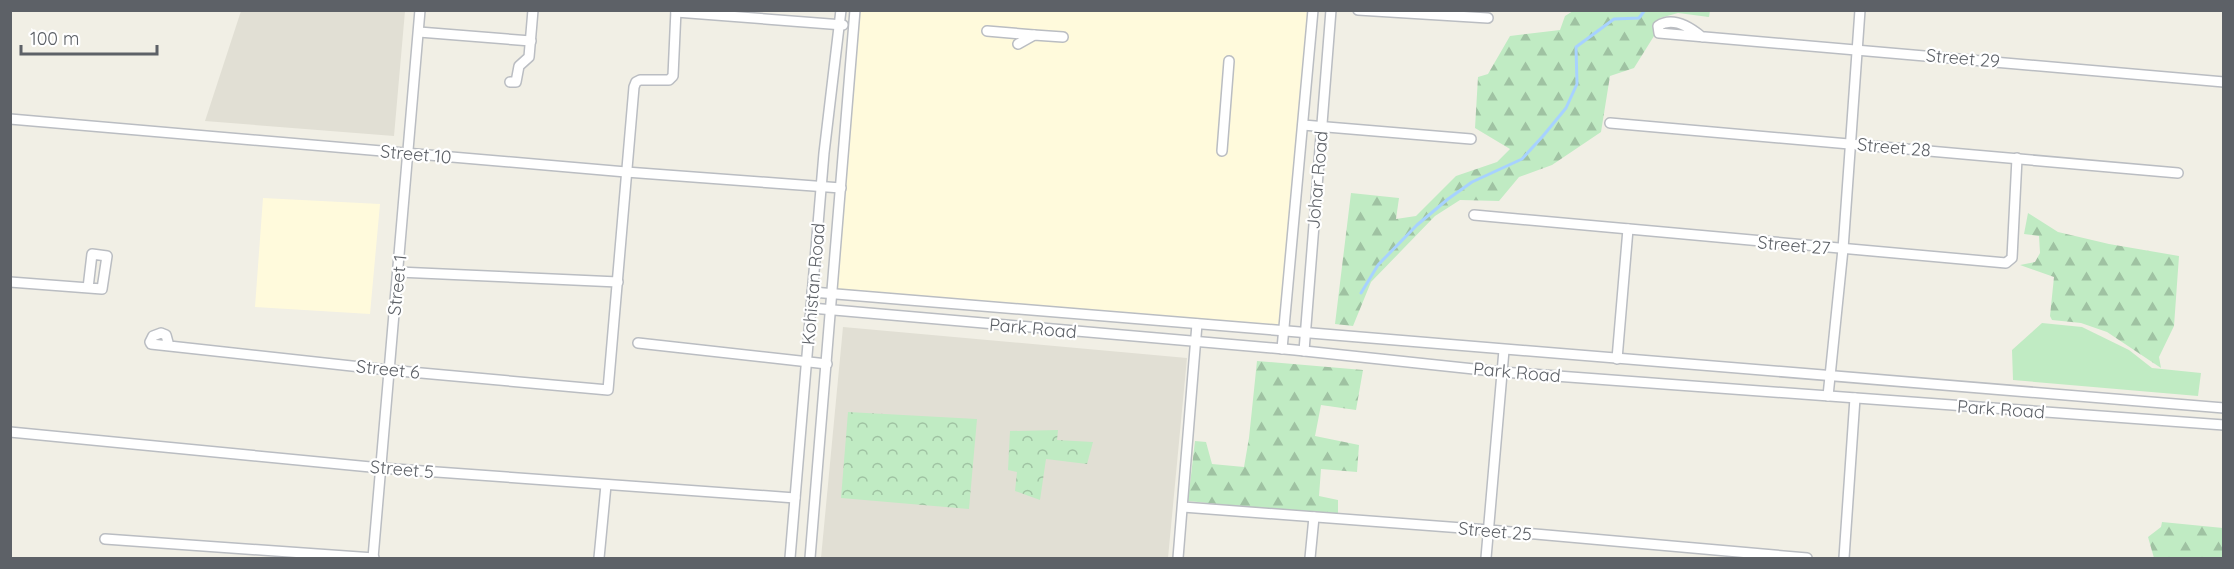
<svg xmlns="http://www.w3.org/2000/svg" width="2234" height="569" viewBox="0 0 2234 569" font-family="Quicksand,sans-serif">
<defs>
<pattern id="forest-firs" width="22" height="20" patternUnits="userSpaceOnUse" patternTransform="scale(1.5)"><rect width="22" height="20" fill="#c0ebc3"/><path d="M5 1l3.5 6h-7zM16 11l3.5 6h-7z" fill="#9fc2a2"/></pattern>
<pattern id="park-crowns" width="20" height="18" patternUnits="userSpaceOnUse" patternTransform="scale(1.5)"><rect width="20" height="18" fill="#c0ebc3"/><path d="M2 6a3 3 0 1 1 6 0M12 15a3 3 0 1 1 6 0" fill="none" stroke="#9fc2a2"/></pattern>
</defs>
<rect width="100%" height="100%" fill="#f1efe5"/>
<!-- commercial -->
<g fill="#fffadc">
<path d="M856,11H1312L1285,331L832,293Z"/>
<path d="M263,198L380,204L370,314L255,307Z"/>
</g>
<!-- education -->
<g fill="#e1dfd4">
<path d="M241,11H405L394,136L205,121Z"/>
<path d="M843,327L1187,358L1168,558H821Z"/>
</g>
<!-- grass -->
<path fill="#c0ebc3" d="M2042,323L2082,327L2129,350L2152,368L2201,373L2198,396L2013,380L2012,350Z"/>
<!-- forest -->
<g fill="url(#forest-firs)">
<path d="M1573,11H1710L1709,17L1678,13L1660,18L1654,36L1634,68L1610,76L1601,132L1552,165L1519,177L1499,201L1460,200L1435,216L1371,282L1353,326L1335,324L1351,193L1399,198L1396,219L1416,216L1456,176L1497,162L1510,149L1475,128L1478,77L1488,74L1510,36L1560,30L1565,16Z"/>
<path d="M2028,213L2058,232L2109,244L2179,256L2174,326L2159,357L2161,368L2107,332L2081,323L2052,320L2050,316L2054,277L2020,265L2035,262L2040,253L2039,236L2024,234Z"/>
<path d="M1257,361L1363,370L1356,410L1321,405L1315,436L1359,445L1357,472L1321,469L1319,496L1338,500V516L1188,501L1195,441L1206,442L1212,464L1244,467L1249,438Z"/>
<path d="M2162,522L2223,528V558H2154L2148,537L2161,527Z"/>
</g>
<!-- park -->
<g fill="url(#park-crowns)">
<path d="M848,412L977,419L969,509L841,498Z"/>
<path d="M1058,430L1057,440L1093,442L1087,464L1046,459L1040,500L1015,491L1017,472L1008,470L1010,431Z"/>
</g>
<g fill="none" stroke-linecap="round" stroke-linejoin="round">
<!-- stream -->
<path stroke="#a7d2ff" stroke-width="3" d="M1361,293L1378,265L1417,225L1448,199L1472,182L1522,159L1543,136L1566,108L1577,84L1576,47L1614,19L1639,18L1645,10"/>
<!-- minor casing -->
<g stroke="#babdc2" stroke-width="12">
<g id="minor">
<path d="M1358,10L1488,18"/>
<path d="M676,12L843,25"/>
<path d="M987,31L1034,35"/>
<path d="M419,32L531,41"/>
<path d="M1702,37C1690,27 1673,16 1658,26L1659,33L2224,82"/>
<path d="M1018,44L1034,35L1063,37"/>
<path d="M510,82H516L519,66L529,57L533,10"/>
<path d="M10,119L626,172L841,188"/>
<path d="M1610,123L2178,173"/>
<path d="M1303,125L1471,139"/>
<path d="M1222,151L1229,61"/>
<path d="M1474,215L2006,263L2012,258L2017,158"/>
<path d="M398,272L618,282"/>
<path d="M10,282L102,289L107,256L92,254L88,288"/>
<path d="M812,292L2224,408"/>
<path d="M811,308L1295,350L1502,372L2224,425"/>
<path d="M638,343L827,364"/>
<path d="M169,346L166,335L161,333L153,336L150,342L151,344L388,370L608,390L634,87L636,82L640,80H669L673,76L676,10"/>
<path d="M1282,349L1313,10"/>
<path d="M1304,351L1331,10"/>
<path d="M1617,359L1628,229"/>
<path d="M1828,396L1843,249L1860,10"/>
<path d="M10,432L381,468L795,498"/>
<path d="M1183,507L1489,530L1807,558"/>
<path d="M105,539L374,558"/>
<path d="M373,558L420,10"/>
<path d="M599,558L606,485"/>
<path d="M790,558L824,153L841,10"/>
<path d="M810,558L855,10"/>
<path d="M1178,558L1197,324"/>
<path d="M1310,558L1314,517"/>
<path d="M1486,558L1504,350"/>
<path d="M1844,558L1855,398"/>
</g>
</g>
<!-- minor -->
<use href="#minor" stroke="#fff" stroke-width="9"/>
</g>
<g text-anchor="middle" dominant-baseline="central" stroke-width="4.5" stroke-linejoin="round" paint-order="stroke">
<!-- street labels -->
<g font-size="18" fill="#5d6167" stroke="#fff">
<text transform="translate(1963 58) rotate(5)">Street 29</text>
<text transform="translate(1894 147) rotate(5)">Street 28</text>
<text transform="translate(416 154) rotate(5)">Street 10</text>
<text transform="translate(1317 180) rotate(-85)">Johar Road</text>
<text transform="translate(1794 245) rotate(5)">Street 27</text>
<text transform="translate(813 284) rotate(-85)">Kohistan Road</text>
<text transform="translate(397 285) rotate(-84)">Street 1</text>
<text transform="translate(1033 328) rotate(5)">Park Road</text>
<text transform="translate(388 369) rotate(6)">Street 6</text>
<text transform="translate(1517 372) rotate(5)">Park Road</text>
<text transform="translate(2001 409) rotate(4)">Park Road</text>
<text transform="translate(402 469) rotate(5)">Street 5</text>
<text transform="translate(1495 531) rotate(5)">Street 25</text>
</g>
</g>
<!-- border -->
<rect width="2234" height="569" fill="none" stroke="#5d6167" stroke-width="24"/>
<!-- scale -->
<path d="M21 45v9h136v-9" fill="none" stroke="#5d6167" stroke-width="3"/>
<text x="30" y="45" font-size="18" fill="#5d6167" stroke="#ffffff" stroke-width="4.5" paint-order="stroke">100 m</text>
</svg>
